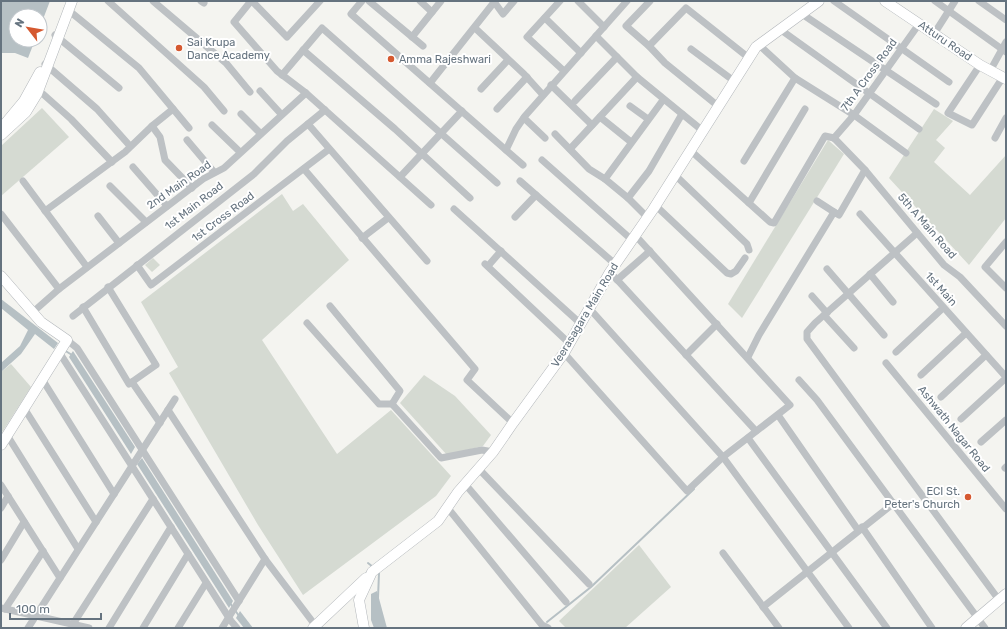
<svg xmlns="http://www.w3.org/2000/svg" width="1007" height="629" viewBox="0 0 1007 629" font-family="Rubik,sans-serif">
<rect width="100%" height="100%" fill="#f4f4f0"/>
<!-- green -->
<g fill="#d5dad2">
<path d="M42,108L69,137L1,196V146Z"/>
<path d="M934,109L953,121L936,140L945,148L934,162L970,195L1006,155V218L969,265L889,178Z"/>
<path d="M828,140L844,154L742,318L728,304Z"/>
<path d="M282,194L293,211L303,204L349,260L262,340L337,454L391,410L451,476L436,496L303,595L258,525L169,373L178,367L141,302Z"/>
<path d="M153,258L160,265L152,272L145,265Z"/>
<path d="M11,364L31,387L1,434V372Z"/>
<path d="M424,375L455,396L491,435L483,446L447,455L400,403Z"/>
<path d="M639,545L671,587L625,628H566L559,621Z"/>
</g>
<!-- water -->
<g fill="#b6c0c4">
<path d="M1,1H50L40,27V16H16V40H35L28,58L15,53H1Z"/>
<path d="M1,299L58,343L54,349L35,334L21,354L1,372V363L20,346L28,330L1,308Z"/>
<path d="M73,351L135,447L131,454L69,357Z"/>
<path d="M142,458L233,601L229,608L137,464Z"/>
<path d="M377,591L387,628H374L371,620V594Z"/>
<path d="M240,611L253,628H244L236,618Z"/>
</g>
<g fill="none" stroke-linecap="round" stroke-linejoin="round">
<!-- stream -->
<g stroke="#b6c0c4" stroke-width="2">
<path d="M64,350L72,355"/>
<path d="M368,563L373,567"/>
<path d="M378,598L379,573"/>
<path d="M230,603L239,616"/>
<path d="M547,622L591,587L694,489"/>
</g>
<!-- secondary casing -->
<g stroke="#b2b6ba" stroke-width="11">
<g id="secondary">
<path d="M885,1L980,65L1006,79"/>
<path d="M4,125L24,101L40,72"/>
<path d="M1,135L26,112L37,94L72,1"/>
<path d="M1,276L41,322L67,340L1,445"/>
<path d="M313,628L366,578"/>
<path d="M364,628L359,600L372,572L438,521L458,492L493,452L513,423L564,353L610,272L654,208L756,47L819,1"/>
<path d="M966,628L1006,594"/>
</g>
</g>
<!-- street -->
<g stroke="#bdc1c4" stroke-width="7">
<path d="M108,1L204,87L224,111"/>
<path d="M153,1L226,63L250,92"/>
<path d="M201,1L204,3"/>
<path d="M251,1L234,22L277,71L306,93L431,205"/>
<path d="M252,1L287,37L320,1"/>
<path d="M362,1L351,14L523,165"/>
<path d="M369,1L423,46"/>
<path d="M420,1L432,12"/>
<path d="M560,1L527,37L564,71"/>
<path d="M578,1L604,27"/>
<path d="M650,1L626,26L649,46L665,63L718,106"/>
<path d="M834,1L949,82"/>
<path d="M935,1L1006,52"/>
<path d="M979,1L1006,20"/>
<path d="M495,3L503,14L514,1"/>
<path d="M67,9L139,68L189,128"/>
<path d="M802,14L936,104"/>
<path d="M545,18L581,53"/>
<path d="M475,28L524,74L543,95"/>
<path d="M781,30L919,129"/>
<path d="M934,34L955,1"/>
<path d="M55,35L119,88"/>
<path d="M596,36L637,77L703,131"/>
<path d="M412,37L441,1"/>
<path d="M759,45L795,78L854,115L906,153"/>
<path d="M649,46L686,8L749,58"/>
<path d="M691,49L734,81"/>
<path d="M303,50L395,129L470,198"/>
<path d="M45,64L97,109L130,146"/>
<path d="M980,65L948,113L972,125L1003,77"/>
<path d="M990,71L1006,42"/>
<path d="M282,75L322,28L497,183"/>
<path d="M430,83L495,1"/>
<path d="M551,85L592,125"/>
<path d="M481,89L508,60"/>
<path d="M260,91L281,114"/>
<path d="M37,94H43L71,119L112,162"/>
<path d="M575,101L617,57"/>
<path d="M630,106L648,119"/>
<path d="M497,109L527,77"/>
<path d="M241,114L260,133"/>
<path d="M600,117L631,142"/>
<path d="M524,118L545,138"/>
<path d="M308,124L427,261"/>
<path d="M212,125L240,152"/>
<path d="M152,126L160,137L165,160L192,188"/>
<path d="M555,134L589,169L605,179"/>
<path d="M834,138L865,170L944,265L960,277L1006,326"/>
<path d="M834,138L854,115L919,24"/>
<path d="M995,138L1006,118"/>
<path d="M187,140L214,172"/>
<path d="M570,149L637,77"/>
<path d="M506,150L516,129L525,116L627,1"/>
<path d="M690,150L770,222L774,223L825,136L834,138"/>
<path d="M542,160L632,240"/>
<path d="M744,161L795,78"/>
<path d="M133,167L167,206"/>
<path d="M304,169L475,369L467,380L513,423"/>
<path d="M675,175L747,244L749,250"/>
<path d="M400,177L462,111"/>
<path d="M23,181L87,267"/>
<path d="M520,181L615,264"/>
<path d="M110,186L146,222"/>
<path d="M628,198L605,179L663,100"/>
<path d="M817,201L834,212"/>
<path d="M749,203L805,109"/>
<path d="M655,205L727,273L731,274L736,271L745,258"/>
<path d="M454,209L581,324"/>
<path d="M45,211L125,152L152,126L173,109"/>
<path d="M1,214L59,289L33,312"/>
<path d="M860,214L1006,377"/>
<path d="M98,216L119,243"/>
<path d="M515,217L536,195"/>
<path d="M647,217L628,198L649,171L682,114"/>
<path d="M917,233L815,323L807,332V339L999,600"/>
<path d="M362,238L388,218"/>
<path d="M1006,242L985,267L1006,288"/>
<path d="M485,264L570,344"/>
<path d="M137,265L151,285L328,150"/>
<path d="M488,266L501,251"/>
<path d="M827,269L884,335"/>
<path d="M610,272L756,431"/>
<path d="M870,274L893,302"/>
<path d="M617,280L650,251"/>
<path d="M59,289L203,179L224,168L306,93"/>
<path d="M812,296L827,313"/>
<path d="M330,306L400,391L392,404L441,458L482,450L493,452"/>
<path d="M83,307L129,384L156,365L108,287"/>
<path d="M589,308L723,457L849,628"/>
<path d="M824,315L854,348"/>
<path d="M73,316L254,174L287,141L325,110"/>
<path d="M307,323L379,404H392"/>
<path d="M67,340L77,348L239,601"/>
<path d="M59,352L231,621L237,628"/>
<path d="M896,352L943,308"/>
<path d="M564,353L687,491L723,457L790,405L635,235"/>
<path d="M686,355L717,324"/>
<path d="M748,357L759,335L834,212L839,215L865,170"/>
<path d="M886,363L1006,509"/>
<path d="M921,375L966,333"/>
<path d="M42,379L114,494"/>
<path d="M799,380L817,400L985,628"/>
<path d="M132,382L160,423"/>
<path d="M941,397L986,355"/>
<path d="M24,408L96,522"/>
<path d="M168,410L265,559L315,625"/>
<path d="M778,415L858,530"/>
<path d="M961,419L1006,378"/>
<path d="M7,435L78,549"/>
<path d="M748,438L887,628"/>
<path d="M981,442L1006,420"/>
<path d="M478,468L589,584"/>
<path d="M1005,468L1006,467"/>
<path d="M465,484L566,602"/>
<path d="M1,485L60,578"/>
<path d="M447,507L542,625L548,628"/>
<path d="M1,508L8,496"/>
<path d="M862,527L932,628"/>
<path d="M723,553L779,628"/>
<path d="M1,560L24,522"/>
<path d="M763,607L894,503"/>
<path d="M1,608L89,628"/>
<path d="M5,609L43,551"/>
<path d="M73,624L153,499"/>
<path d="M28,628L175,399"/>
<path d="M109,628L171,527"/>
<path d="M143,628L188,554"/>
<path d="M178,628L206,583"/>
<path d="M222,628L265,559"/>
</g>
<!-- secondary -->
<use href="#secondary" stroke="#fff" stroke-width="10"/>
</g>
<!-- markers -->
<g fill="#d55930" stroke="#fff" stroke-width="1.5">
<circle cx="179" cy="48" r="4"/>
<circle cx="391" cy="59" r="4"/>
<circle cx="968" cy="497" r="4"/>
</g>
<g text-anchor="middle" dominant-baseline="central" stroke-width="4" stroke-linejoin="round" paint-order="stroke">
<!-- street labels -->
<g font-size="11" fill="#65737f" stroke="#fff">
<text transform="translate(945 41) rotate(34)">Atturu Road</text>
<text transform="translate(869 75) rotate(-54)">7th A Cross Road</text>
<text transform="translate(179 185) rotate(-35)">2nd Main Road</text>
<text transform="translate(194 206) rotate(-38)">1st Main Road</text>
<text transform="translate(223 217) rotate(-37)">1st Cross Road</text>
<text transform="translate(927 226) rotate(49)">5th A Main Road</text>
<text transform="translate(941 289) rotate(48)">1st Main</text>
<text transform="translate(585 315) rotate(-59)">Veerasagara Main Road</text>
<text transform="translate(954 429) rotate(51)">Ashwath Nagar Road</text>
</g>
<!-- poi labels -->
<g font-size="11" fill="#65737f" stroke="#fff" text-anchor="start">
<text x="187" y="42">Sai Krupa<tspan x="187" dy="13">Dance Academy</tspan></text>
<text x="399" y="59">Amma Rajeshwari</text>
<text x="960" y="491" text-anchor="end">ECI St.<tspan x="960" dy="13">Peter's Church</tspan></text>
</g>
</g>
<!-- border -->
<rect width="1007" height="629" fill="none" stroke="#65737f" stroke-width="4"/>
<!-- north arrow -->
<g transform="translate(28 28) rotate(301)"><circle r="19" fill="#ffffff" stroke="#c1c7cc"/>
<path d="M0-3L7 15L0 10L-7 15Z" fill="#d55930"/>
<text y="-6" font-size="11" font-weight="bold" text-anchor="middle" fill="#65737f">N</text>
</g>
<!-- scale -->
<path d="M10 613v6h91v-6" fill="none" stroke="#65737f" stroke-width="2"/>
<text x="16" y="613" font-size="12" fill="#65737f" stroke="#ffffff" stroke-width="3" paint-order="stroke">100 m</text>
</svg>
